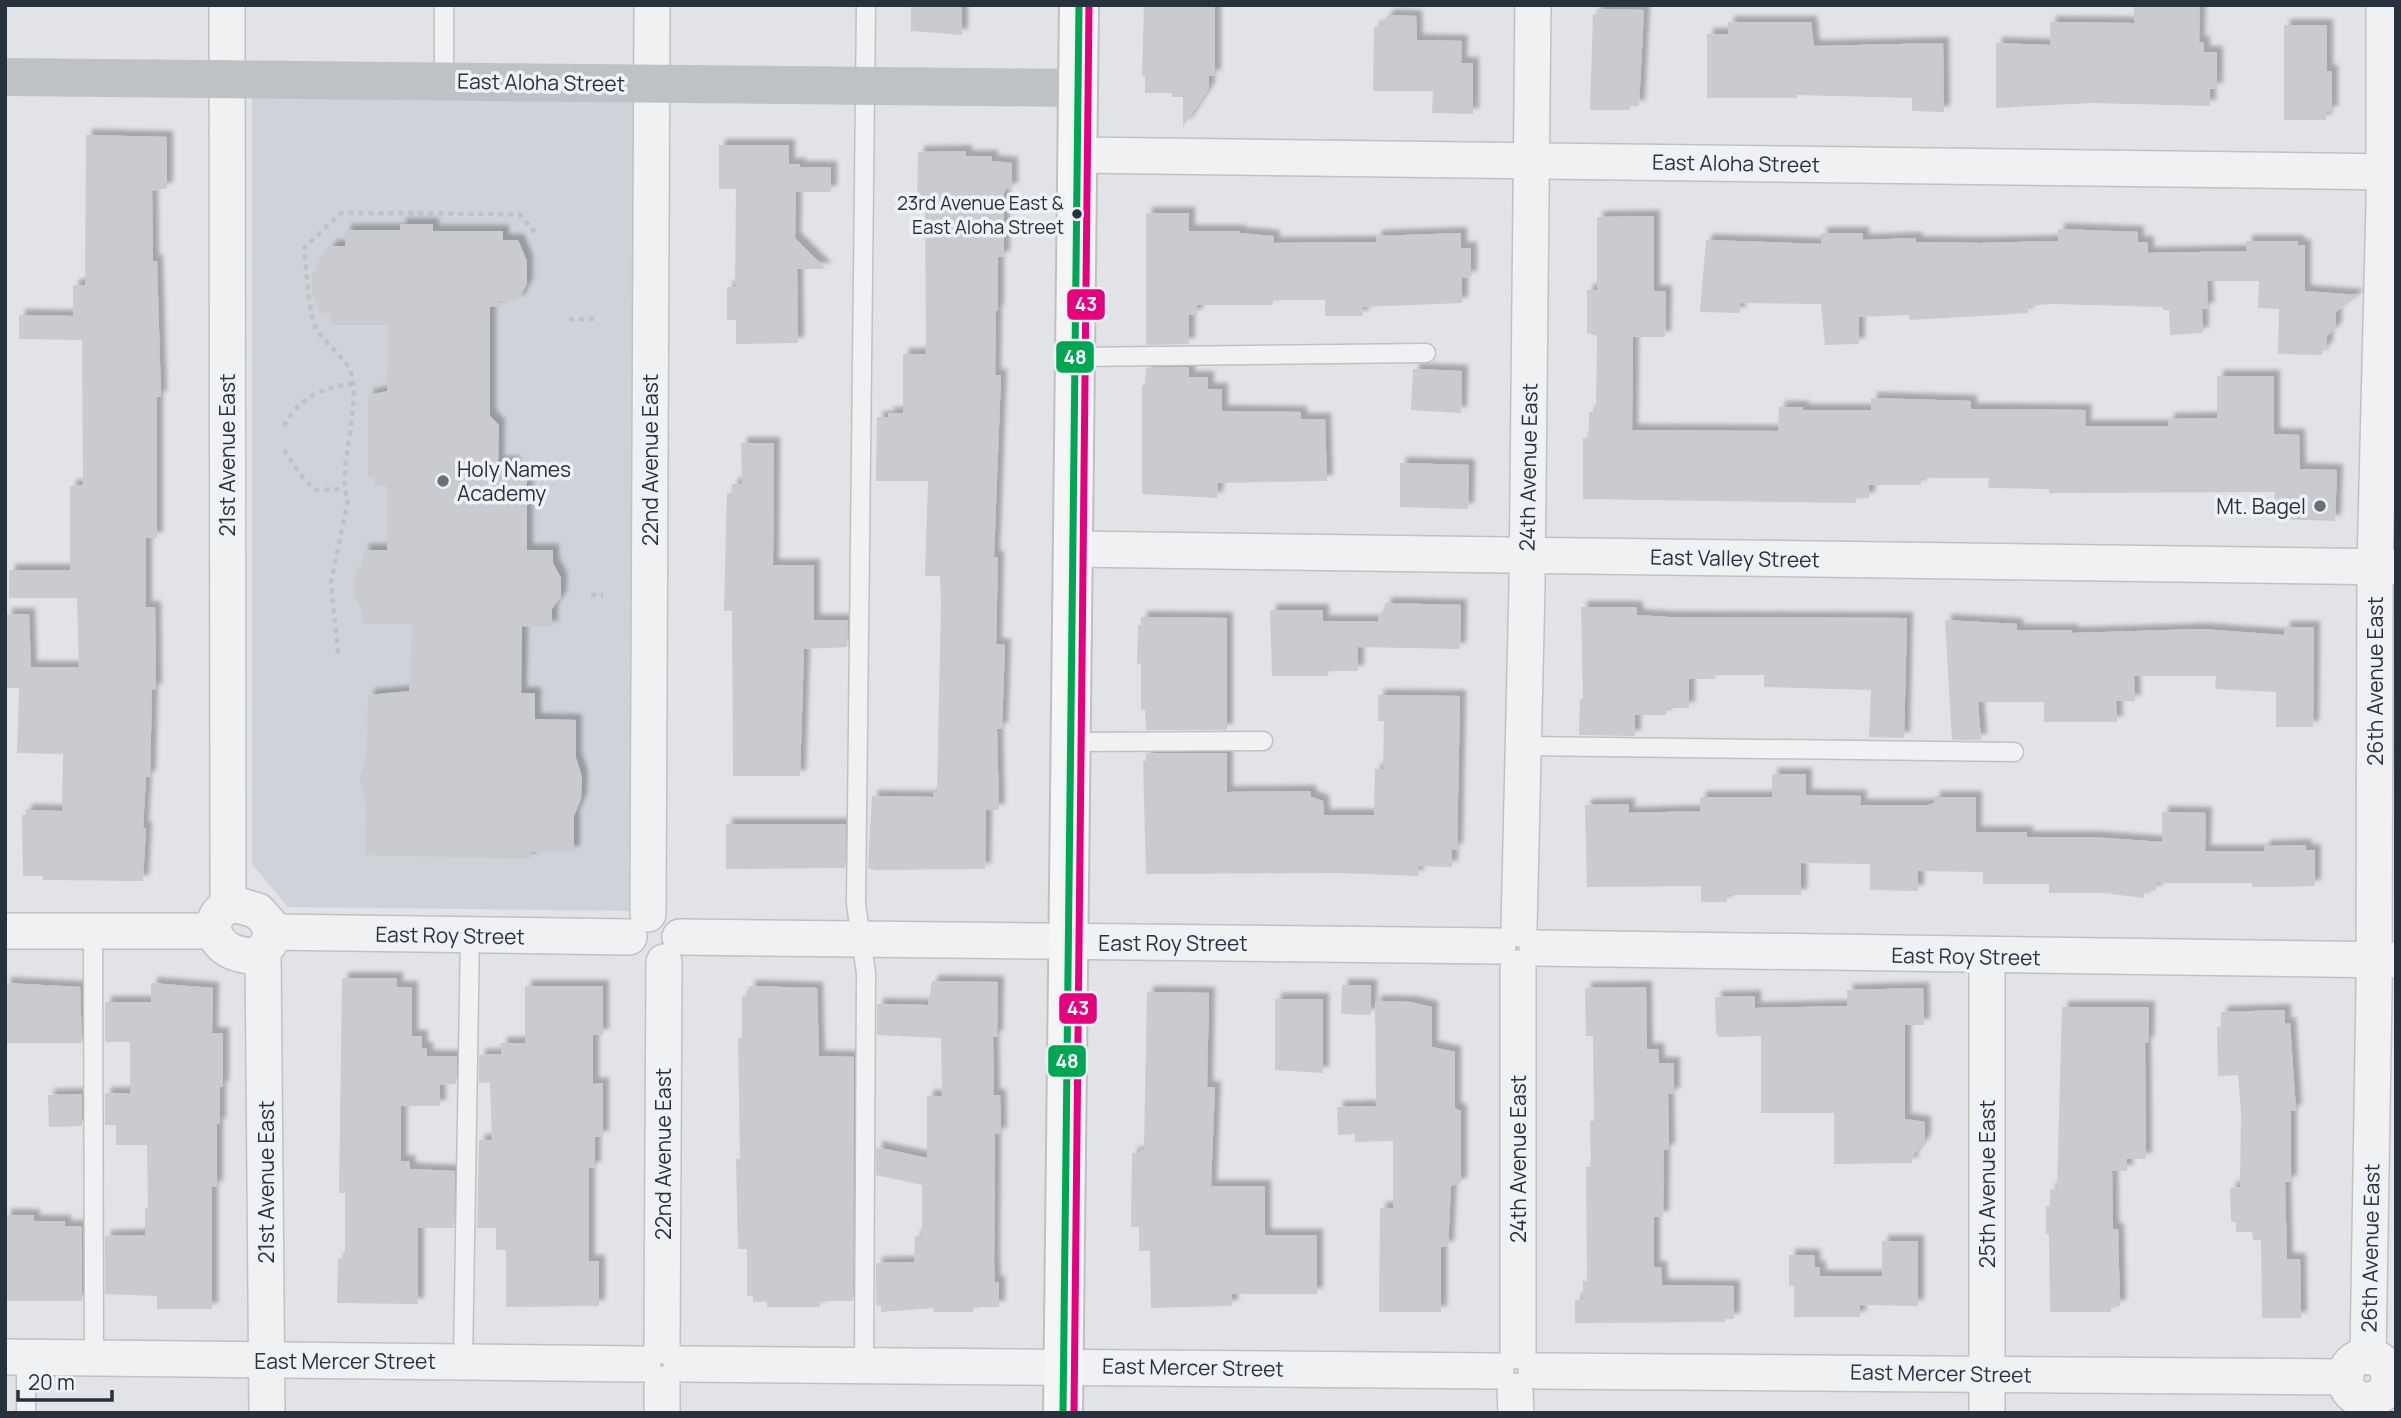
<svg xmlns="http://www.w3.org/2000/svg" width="2401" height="1418" viewBox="0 0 2401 1418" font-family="Manrope,sans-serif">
<defs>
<filter id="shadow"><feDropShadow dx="6" dy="-6" stdDeviation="2" flood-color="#0004"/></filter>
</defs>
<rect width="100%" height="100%" fill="#e1e3e6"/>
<!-- built -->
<path fill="#cfd3d9" d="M252,98H638L629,911L288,907L252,864Z"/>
<!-- building -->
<g fill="#c9cbce" filter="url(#shadow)">
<path d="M911,5H962V35L911,31Z"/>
<path d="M1144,5H1215V76H1209V88L1183,127V97H1172V93H1145V76H1142Z"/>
<path d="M2134,5H2200L2199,42H2204V52H2217V89H2210V106L2092,103L1996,108V43L2050,45V22L2134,23Z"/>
<path d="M1597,9L1644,10L1639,106H1630V110H1590L1593,14H1597Z"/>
<path d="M1388,15L1416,16L1417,40L1462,41L1461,63H1473V114L1432,113L1433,91H1373L1374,27H1380Z"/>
<path d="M1728,22H1811L1814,46L1943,43L1944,112L1912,111V98L1797,95V98H1707V34H1728Z"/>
<path d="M2284,25H2327V71H2332V112H2326V120H2284Z"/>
<path d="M86,135L167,137V188L152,191L153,261H157L161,397H157V538H146V607H155L156,690H152L150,777H146L143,828H146L143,881L43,880V876H23L22,815H26V810L62,811L63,754L17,753L19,688H7L6,614H29L31,667H79L77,598H9V570H70V486L83,485L82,340L19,339V315L73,316V285H85Z"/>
<path d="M719,145H789V164H800V167H831V192H796L795,238L826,269H797L798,343L736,344V320H727V287H735L736,189H719Z"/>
<path d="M966,151V156H992V161L1012,163V189H1006L1004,193V257H998V311H996L995,375H1001L994,557H998L996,644L1005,645L1002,729H997L999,810H986L985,869L875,870L868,868L872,796L933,797V792H937L941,604L940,576H925L928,481H876L877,417H888V413H903V354H926L925,204H917L918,152Z"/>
<path d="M1146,213H1189V231H1240V233L1274,236V243L1376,242V236L1461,233V248H1471V277L1462,278V303L1362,307L1363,316H1325V300H1273V305H1197V315H1189V344L1146,345Z"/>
<path d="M1654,216V291H1666L1665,337H1633L1632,430L1778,431L1779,407H1803V410H1871V398L1971,401V409L2086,410L2085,426H2168V419L2217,418V376H2274V434L2299,435L2300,469L2337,470L2335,521L2274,519L2275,492L2049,493V489L1988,488L1989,478H1921V485H1869V498H1856V503L1583,499V438H1589V412H1596L1597,336L1587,333V290H1597V217Z"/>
<path d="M400,224H433V231H503V240H518L527,261V284L518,301H499V307H490V416L499,425L498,462H514L513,480H527V550H553V563L561,578V597L552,609V627L522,626L521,693H535V719L576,720V758L582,777L581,799L574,816V852H530L531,859L365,855L366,806L360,777L367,751L368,695L409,691L412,624H362V611L354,596V579L363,561V550H387V486H374V477H368V395L387,391L388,325H331V313H321L312,294V274L331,246H345V230H400Z"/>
<path d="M2058,229L2138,232V242H2148V253L2246,251V241H2298V245H2305V291L2359,295L2336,312V328L2327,336V349H2322V355L2278,354L2279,309L2258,308L2259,281H2207L2208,309H2202L2203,333L2170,335L2169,310H2163V307L2051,304L2028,306V313L1981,316L1910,320L1909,315L1859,317V344L1825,345L1821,304L1740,303V313L1700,312L1706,240L1821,244V233H1863V240L1916,238V242L1980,243L2058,241Z"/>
<path d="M1189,367V377H1208V389H1222V411L1301,412V419H1325L1327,481L1218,483L1217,498L1142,494V385H1145L1146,368Z"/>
<path d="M1413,369L1462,371L1461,413L1411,410Z"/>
<path d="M741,443H774L773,565H814V620H848L847,647L804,649L800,776H733L732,611H724L726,524L727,493H732V484H742Z"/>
<path d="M1400,463L1469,465L1468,509L1400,507Z"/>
<path d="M1385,603L1461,605L1460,649L1358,647V671H1328V676H1272L1270,610H1323V621H1378L1379,613H1384Z"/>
<path d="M1581,607H1637V615L1668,617L1907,618L1904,738L1869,737L1871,690L1764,687V675H1715V679H1689V708H1666V715H1635V736L1579,735L1580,699H1583Z"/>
<path d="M1141,617L1227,618V730H1146L1145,710H1141V664H1137L1138,625H1141Z"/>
<path d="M1945,620L2017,624V630H2072V633L2201,629L2284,635V627H2314L2313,727H2276V692L2215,689L2216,676H2134L2135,701H2116L2117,722H2044V702H1978L1981,740H1952Z"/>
<path d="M1378,695L1460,696L1457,850L1452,849V867L1419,866L1418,876L1339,873L1146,874L1143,761H1146V753H1227V792L1310,791L1311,797L1323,801L1324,815H1374L1375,769H1383L1384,721H1378Z"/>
<path d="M1772,774H1806V795L1861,796L1860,805H1928L1934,803V797H1976V832H2027V837H2092L2162,842V812L2206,813L2205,851H2264V846L2306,845V850H2315V882L2314,886L2276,887H2252V883H2156V891H2144V898L2104,893H2049V884H1983V872L1918,871V891L1870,890V864L1801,863V895H1727V902H1701V886L1587,887L1585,805L1629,804V813L1700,811V797H1772Z"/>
<path d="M726,824H846L845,868L726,869Z"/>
<path d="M342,978H397V987H412V1036H422V1048H427V1056H457L456,1084L440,1085V1106H401V1161H409L410,1169L455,1171L454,1228H418V1304L337,1303L338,1259H345V1193H339Z"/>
<path d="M932,981L998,982L997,1037H993L994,1095H1000L1001,1134H995L994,1262L995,1282H999V1307H973V1312H933V1308L881,1312V1306H877L876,1301V1263L914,1262L915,1236H922V1185L876,1175V1147L927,1158V1096H942L941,1038L877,1035V1004L928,1005Z"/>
<path d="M5,983L80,987L82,1043H5Z"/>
<path d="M151,983L213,988L212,1033H223V1087H220V1124H217V1187H212V1309H157V1296L105,1294V1236L145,1235V1208H148L147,1145H116V1125H105V1093H130V1042H105V1002H151Z"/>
<path d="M1342,985H1371V1015L1341,1014Z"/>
<path d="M525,986H603V1035H593V1084L603,1083V1137H595V1168H589V1261H599V1306L506,1307V1250H496V1228H477L479,1140H492L490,1082L479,1083V1055L501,1054V1043H525Z"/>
<path d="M749,986L817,988L819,1056L854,1057L853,1301H820V1307H767V1302H753V1296H747V1249H738L736,1159H740L738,1038H742V996H749Z"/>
<path d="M1646,987L1647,1049H1658L1659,1063H1674V1094H1668L1669,1150H1664L1663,1217H1654V1267H1661L1662,1285L1734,1286V1319H1725V1322L1575,1323V1300L1583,1299V1281H1587L1586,1167H1591L1590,1121H1594L1593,1036H1586L1585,988Z"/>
<path d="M1923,988L1924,1025H1905V1119L1925,1122V1140L1912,1157V1163L1834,1164V1113H1761V1036L1720,1037L1716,1034L1715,997L1755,996V1008L1847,1006V990Z"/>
<path d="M1147,992L1209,993L1207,1087H1215L1211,1186H1265V1235H1317V1294H1232V1306L1151,1308L1150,1251H1139V1227H1131L1132,1153H1140V1149H1144Z"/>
<path d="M1275,999H1323V1073L1275,1070Z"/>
<path d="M1375,1001L1411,1002L1432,1007V1047L1455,1052V1108L1461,1111V1183L1451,1186L1448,1247H1441V1312H1379L1380,1208H1393V1141L1355,1142V1134L1338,1135L1337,1107L1376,1106Z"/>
<path d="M2062,1007H2149L2148,1043H2145L2146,1159H2127V1171H2112L2113,1229H2118L2120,1306H2111V1312H2050L2049,1234H2046V1206H2050V1189H2057Z"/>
<path d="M2285,1010V1024L2290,1023L2296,1111H2291V1182H2285L2287,1259H2300L2301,1318H2262L2261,1240H2253L2252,1232H2236V1222H2231L2230,1188L2240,1187L2241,1112L2238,1075L2218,1076L2217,1027H2221V1012Z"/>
<path d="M82,1094V1126L49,1127L48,1095Z"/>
<path d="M5,1215H34V1221H65V1226H82V1301H5Z"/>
<path d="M1882,1241H1918V1306L1860,1305V1317H1794V1286H1789V1255H1814L1815,1267H1820V1276H1882Z"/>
</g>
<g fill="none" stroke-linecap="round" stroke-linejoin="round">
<!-- lane casing -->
<g stroke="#bfc1c4" stroke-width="21">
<g id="lane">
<path d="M444,81V5"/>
<path d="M1075,357L1426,353"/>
<path d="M1071,742L1263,741"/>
<path d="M1524,746L2014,752"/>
<path d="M93,932L94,1359"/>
<path d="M463,1362L470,935"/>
<path d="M864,1363L866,973L856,904L866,5"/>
<path d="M26,1413V1357"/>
</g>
</g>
<!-- street casing -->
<g stroke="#bfc1c4" stroke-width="38">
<g id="street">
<path d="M227,5L228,906"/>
<path d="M1077,155L2396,172"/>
<path d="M1073,549L2396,567"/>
<path d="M238,905L258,911L271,926L269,944L256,956C236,956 221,950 213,931C214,915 221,906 238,905Z"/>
<path d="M648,914L652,5"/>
<path d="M1519,929L1527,586L1533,5"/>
<path d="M5,931H213"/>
<path d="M271,932L629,937"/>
<path d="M680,937L1498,946"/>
<path d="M1537,948L2396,960"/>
<path d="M263,951L267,1413"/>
<path d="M662,1346L664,962"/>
<path d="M1518,1351V968"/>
<circle cx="2367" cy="1378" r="22"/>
<path d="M5,1357L643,1364"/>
<path d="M2368,1357L2374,989L2375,567L2384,204V5"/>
<path d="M681,1364L1496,1371"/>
<path d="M1536,1371L2346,1377"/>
<path d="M662,1384V1413"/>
<path d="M1515,1391L1516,1413"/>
<path d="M1987,1413V956"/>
</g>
</g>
<!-- primary casing -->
<g stroke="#bec0c4" stroke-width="42">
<path id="primary" d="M1063,1413L1079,5"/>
</g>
<!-- path -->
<g stroke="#bfc2c5" stroke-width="4.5" stroke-dasharray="5 5" stroke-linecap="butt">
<path d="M569,319H596"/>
<path d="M284,426C298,399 322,387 351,384"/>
<path d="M284,450L305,481L316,490L343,489"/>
<path d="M591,595H603"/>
<path d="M338,653L331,582L348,500C336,472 363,403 350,370C343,355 324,343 316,328C309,316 306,265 304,248L341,213L519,214L538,236"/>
</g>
<!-- lane -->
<use href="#lane" stroke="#f0f1f3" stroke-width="18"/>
<!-- street -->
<use href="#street" stroke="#f0f1f3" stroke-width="35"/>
<!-- secondary -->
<path stroke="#bfc2c5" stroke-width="38" d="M5,77L1078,88"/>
<!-- primary -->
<use href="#primary" stroke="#f5f5f6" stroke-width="38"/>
<!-- bus-1 casing -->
<g stroke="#eef2f6" stroke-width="12">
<path id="bus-1" d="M1063,1413L1079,5"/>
</g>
<!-- bus-2 casing -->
<g stroke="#eef2f6" stroke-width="12">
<path id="bus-2" d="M1074,1413L1089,5"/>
</g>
<!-- bus-1 -->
<use href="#bus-1" stroke="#00a651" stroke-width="7"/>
<!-- bus-2 -->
<use href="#bus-2" stroke="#e5007d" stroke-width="7"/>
</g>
<!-- markers -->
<circle fill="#28323f" stroke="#eef2f6" stroke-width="2.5" cx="1077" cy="214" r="6"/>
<g fill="#697079" stroke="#eef2f6" stroke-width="2.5">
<circle cx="443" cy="481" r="7"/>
<circle cx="2320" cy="506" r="7"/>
</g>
<g text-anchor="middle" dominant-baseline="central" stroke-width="7" stroke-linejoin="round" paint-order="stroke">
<!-- bus labels -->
<g font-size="19" fill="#28323f" stroke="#eef2f6" text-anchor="end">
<text x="1064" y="203">23rd Avenue East &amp;<tspan x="1064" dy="24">East Aloha Street</tspan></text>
</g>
<!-- street labels -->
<g font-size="21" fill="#28323f" stroke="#eef2f6">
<text transform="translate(541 82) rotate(1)">East Aloha Street</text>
<text transform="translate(1736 163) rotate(1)">East Aloha Street</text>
<text transform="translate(227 455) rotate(-90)">21st Avenue East</text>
<text transform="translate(650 460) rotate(-90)">22nd Avenue East</text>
<text transform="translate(1528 467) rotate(-89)">24th Avenue East</text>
<text transform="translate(1735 558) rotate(1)">East Valley Street</text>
<text transform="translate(2375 681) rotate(-90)">26th Avenue East</text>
<text transform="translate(450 935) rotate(1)">East Roy Street</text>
<text x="1173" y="943">East Roy Street</text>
<text transform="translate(1966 956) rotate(1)">East Roy Street</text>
<text transform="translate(663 1154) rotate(-90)">22nd Avenue East</text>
<text transform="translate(1518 1159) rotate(-90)">24th Avenue East</text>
<text transform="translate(266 1182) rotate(-90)">21st Avenue East</text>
<text transform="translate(1987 1184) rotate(-90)">25th Avenue East</text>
<text transform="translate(2370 1248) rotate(-89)">26th Avenue East</text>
<text x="345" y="1361">East Mercer Street</text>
<text transform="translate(1193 1367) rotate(1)">East Mercer Street</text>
<text transform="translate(1941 1373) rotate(1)">East Mercer Street</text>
</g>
<!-- poi labels -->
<g font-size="21" fill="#28323f" stroke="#eef2f6" text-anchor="start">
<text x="457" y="469">Holy Names<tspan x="457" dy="24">Academy</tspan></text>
<text x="2306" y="506" text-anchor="end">Mt. Bagel</text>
</g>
</g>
<g stroke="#eef2f6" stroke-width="2.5">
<rect x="1066" y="288" width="40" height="33" rx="7" fill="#e5007d"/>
<rect x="1055" y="340" width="40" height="34" rx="7" fill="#00a651"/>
<rect x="1058" y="992" width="40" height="33" rx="7" fill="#e5007d"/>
<rect x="1047" y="1044" width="40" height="34" rx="7" fill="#00a651"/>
</g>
<g font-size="19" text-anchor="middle" font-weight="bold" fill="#fff">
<text x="1086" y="311">43</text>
<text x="1075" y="364">48</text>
<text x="1078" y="1015">43</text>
<text x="1067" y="1068">48</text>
</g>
<!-- border -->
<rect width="2401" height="1418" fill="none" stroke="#28323f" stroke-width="14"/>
<!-- scale -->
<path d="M18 1390v10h94v-10" fill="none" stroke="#28323f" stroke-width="3.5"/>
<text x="28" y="1390" font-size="21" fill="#28323f" stroke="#eef2f6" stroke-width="5" paint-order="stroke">20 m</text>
</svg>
